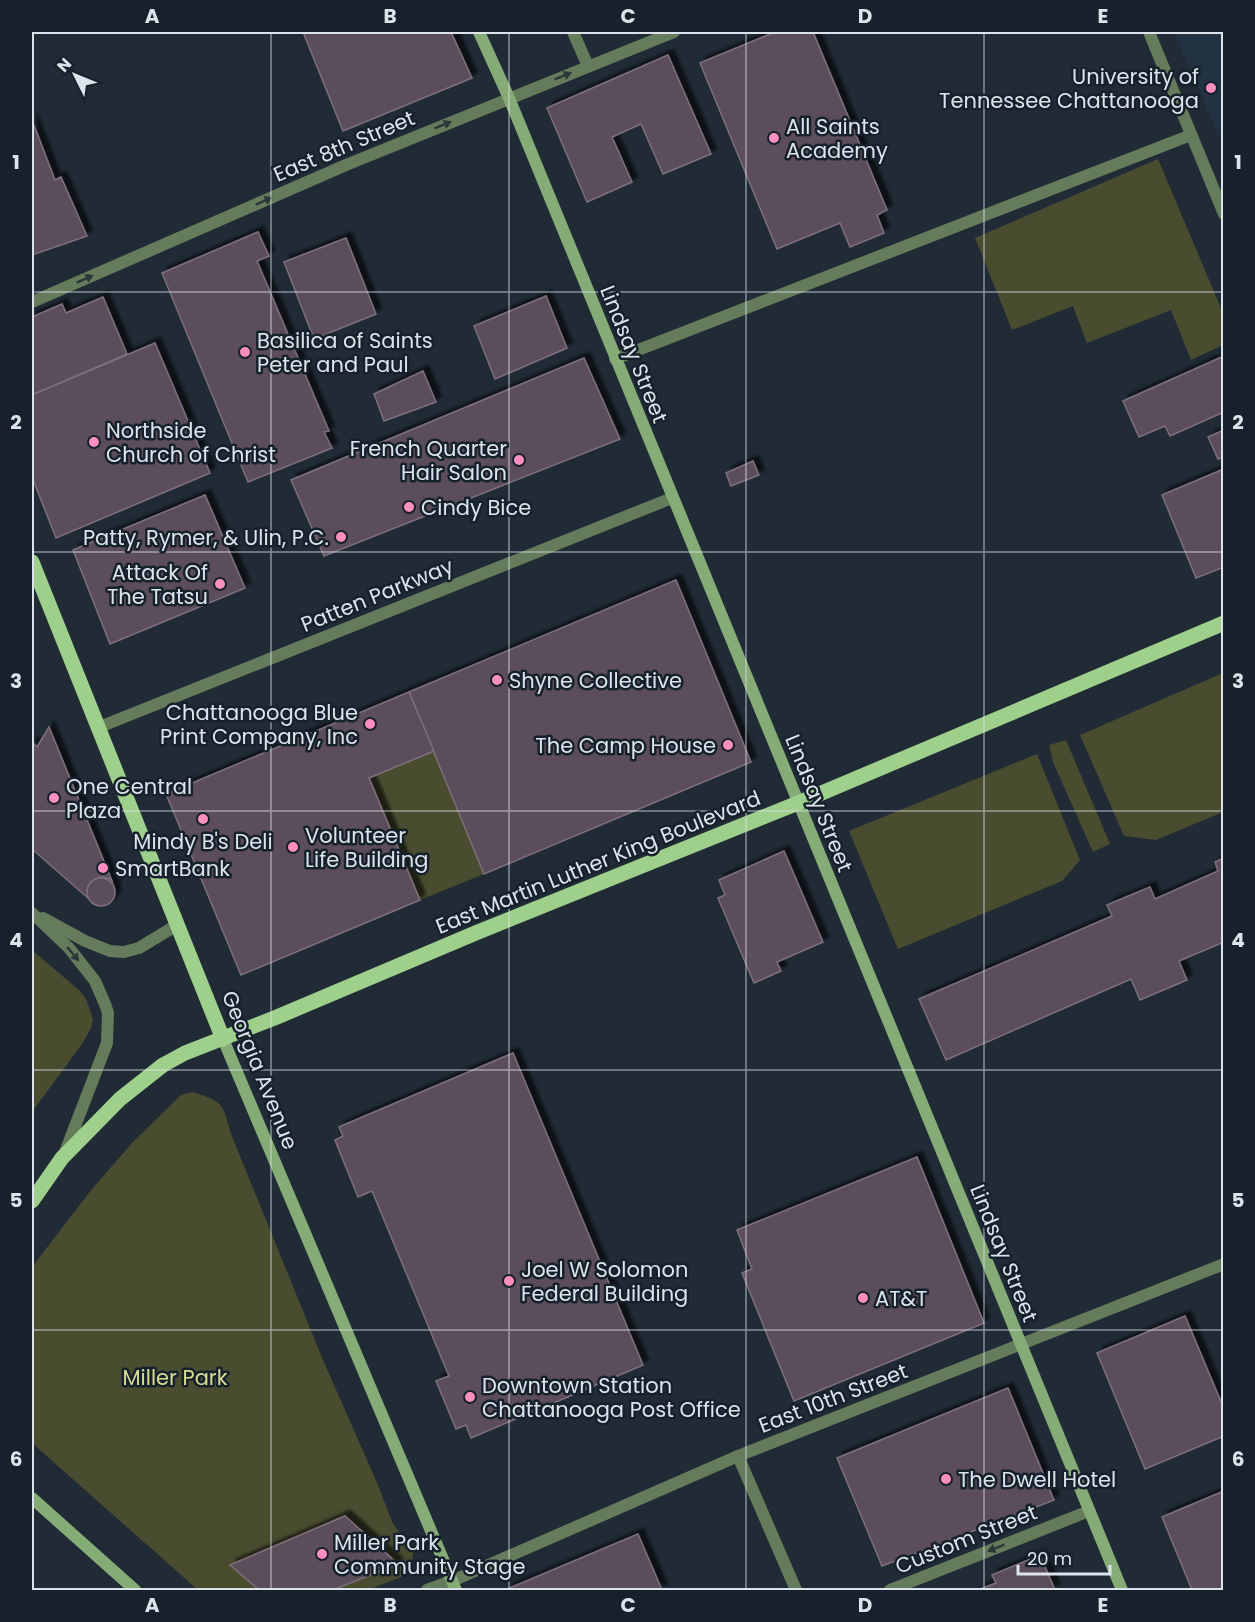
<svg xmlns="http://www.w3.org/2000/svg" width="1255" height="1622" viewBox="0 0 1255 1622" font-family="Poppins,sans-serif">
<defs>
<filter id="shadow"><feDropShadow dx="5.5" dy="-5.5" stdDeviation="1.5" flood-color="#0009"/></filter>
</defs>
<rect width="100%" height="100%" fill="#202b36"/>
<!-- built -->
<path fill="#233243" d="M1174,32H1223V145Z"/>
<!-- green -->
<g fill="#4a4c30">
<path d="M1158,159L1223,313V345L1191,360L1171,310L1087,343L1073,306L1012,330L975,238Z"/>
<path d="M1223,673V812L1156,840L1124,836L1080,735Z"/>
<path d="M1066,740L1110,844L1093,852L1053,762L1049,745Z"/>
<path d="M434,751L484,874L420,900L369,778Z"/>
<path d="M1037,754L1080,860L1062,881L898,949L849,831Z"/>
<path d="M32,950L80,991L86,999L90,1010L93,1020L91,1028L82,1044L32,1112Z"/>
<path d="M192,1092C224,1101 223,1105 231,1134L323,1360L378,1485L392,1522L399,1532L409,1538L414,1550L410,1570L401,1577L368,1590H198L32,1443V1267L92,1189L133,1142L181,1095Z"/>
</g>
<!-- building -->
<g fill="#5b4d5a" stroke="#7d6f7c" stroke-width="1.5" filter="url(#shadow)">
<path d="M303,32H451L472,78L343,131Z"/>
<path d="M775,32H813L887,210L877,215L884,233L850,247L840,223L777,249L700,63Z"/>
<path d="M668,55L711,154L663,174L641,124L612,137L632,182L587,202L547,108Z"/>
<path d="M32,120L55,180L61,177L87,236L32,255Z"/>
<path d="M258,232L269,256L257,261L329,431L324,432L332,448L248,482L162,273Z"/>
<path d="M346,238L376,314L314,339L284,262Z"/>
<path d="M546,296L567,348L495,379L474,326Z"/>
<path d="M103,297L127,354L32,395V317L62,304L66,313Z"/>
<path d="M155,343L210,473L56,538L32,477V395Z"/>
<path d="M1224,356V412L1170,436L1165,426L1139,437L1123,401Z"/>
<path d="M584,358L620,439L324,556L291,480Z"/>
<path d="M423,371L436,402L384,421L374,394Z"/>
<path d="M1224,430V457L1218,459L1208,437Z"/>
<path d="M753,461L759,475L731,486L726,473Z"/>
<path d="M1224,469V567L1196,578L1162,495Z"/>
<path d="M205,495L245,588L110,644L73,550Z"/>
<path d="M676,580L751,762L484,874L409,692Z"/>
<path d="M409,692L434,751L369,778L420,900L241,975L166,794Z"/>
<path d="M49,727L112,881L108,878L99,877L91,882L87,890L89,899L32,849V742L37,747Z"/>
<path d="M784,851L823,942L777,962L781,971L754,983L718,898L725,895L719,880Z"/>
<path d="M1224,858V942L1179,961L1187,980L1140,1000L1131,979L946,1060L919,999L1112,916L1107,905L1150,887L1155,899L1218,871L1215,862Z"/>
<circle cx="101" cy="892" r="14"/>
<path d="M513,1053L643,1365L471,1438L466,1425L456,1429L436,1381L449,1376L372,1191L358,1197L335,1140L343,1136L339,1127Z"/>
<path d="M917,1157L984,1323L794,1401L742,1273L752,1269L737,1230Z"/>
<path d="M1185,1316L1224,1409V1436L1145,1469L1097,1353Z"/>
<path d="M1008,1388L1054,1500L882,1566L837,1458Z"/>
<path d="M1224,1491V1590H1192L1162,1517Z"/>
<path d="M345,1516L398,1564L333,1590H259L230,1565Z"/>
<path d="M638,1534L662,1590H505Z"/>
<path d="M1040,1555L1055,1590H978L996,1583L992,1575Z"/>
</g>
<g fill="none" stroke-linecap="round" stroke-linejoin="round">
<!-- lane -->
<g stroke="#647c5b" stroke-width="12">
<path d="M573,32L588,66"/>
<path d="M615,359L1191,135"/>
</g>
<!-- street -->
<g stroke="#647c5b" stroke-width="12">
<path d="M1149,32L1224,214"/>
<path d="M32,302L346,165L674,32"/>
<path d="M97,728L672,498"/>
<path d="M32,913L69,948L95,981L105,1004L108,1013L107,1043L64,1155"/>
<path d="M43,918L85,941L110,951L124,952L139,948L177,925"/>
<path d="M738,1456L796,1590"/>
<path d="M427,1590L452,1581L738,1456L1224,1264"/>
<path d="M890,1590L1089,1511"/>
</g>
<!-- secondary -->
<g stroke="#85ab76" stroke-width="12">
<path d="M479,32L509,98L1122,1590"/>
<path d="M223,1039L456,1590"/>
<path d="M32,1498L135,1590"/>
</g>
<!-- primary -->
<g stroke="#9ed08b" stroke-width="15">
<path d="M32,562L223,1039"/>
<path d="M32,1201L62,1158L120,1099L163,1065L185,1053L277,1017L478,932L798,803L1224,623"/>
</g>
</g>
<!-- one-way arrows -->
<defs><path id="oneway-solid" d="M-6-.8H1V-3.2L6.5 0L1 3.2V.8H-6Z" transform="scale(1.5)"/></defs>
<g fill="#2a3838">
<use href="#oneway-solid" transform="translate(563 76) rotate(-22)"/>
<use href="#oneway-solid" transform="translate(443 125) rotate(-22)"/>
<use href="#oneway-solid" transform="translate(264 201) rotate(-24)"/>
<use href="#oneway-solid" transform="translate(85 279) rotate(-24)"/>
<use href="#oneway-solid" transform="translate(73 954) rotate(50)"/>
<use href="#oneway-solid" transform="translate(996 1548) rotate(158)"/>
</g>
<!-- grid -->
<path fill="none" stroke="#dce3eb" stroke-width="1.5" stroke-opacity="0.55" d="M271,32V1590M509,32V1590M746,32V1590M984,32V1590M32,292H1224M32,552H1224M32,811H1224M32,1070H1224M32,1330H1224"/>
<!-- markers -->
<g fill="#fd8ec0" stroke="#16212c" stroke-width="2">
<circle cx="1211" cy="88" r="6"/>
<circle cx="774" cy="138" r="6"/>
<circle cx="245" cy="352" r="6"/>
<circle cx="94" cy="442" r="6"/>
<circle cx="519" cy="460" r="6"/>
<circle cx="409" cy="507" r="6"/>
<circle cx="341" cy="537" r="6"/>
<circle cx="220" cy="584" r="6"/>
<circle cx="497" cy="680" r="6"/>
<circle cx="370" cy="724" r="6"/>
<circle cx="728" cy="745" r="6"/>
<circle cx="54" cy="798" r="6"/>
<circle cx="203" cy="819" r="6"/>
<circle cx="293" cy="847" r="6"/>
<circle cx="103" cy="868" r="6"/>
<circle cx="509" cy="1281" r="6"/>
<circle cx="863" cy="1298" r="6"/>
<circle cx="470" cy="1397" r="6"/>
<circle cx="946" cy="1479" r="6"/>
<circle cx="322" cy="1554" r="6"/>
</g>
<g text-anchor="middle" dominant-baseline="central" stroke-width="5" stroke-linejoin="round" paint-order="stroke">
<!-- poi labels -->
<g font-size="21" fill="#dce3eb" stroke="#16212c" text-anchor="start">
<text x="1199" y="76" text-anchor="end">University of<tspan x="1199" dy="24">Tennessee Chattanooga</tspan></text>
<text x="786" y="126">All Saints<tspan x="786" dy="24">Academy</tspan></text>
<text x="257" y="340">Basilica of Saints<tspan x="257" dy="24">Peter and Paul</tspan></text>
<text x="106" y="430">Northside<tspan x="106" dy="24">Church of Christ</tspan></text>
<text x="507" y="448" text-anchor="end">French Quarter<tspan x="507" dy="24">Hair Salon</tspan></text>
<text x="421" y="507">Cindy Bice</text>
<text x="329" y="537" text-anchor="end">Patty, Rymer, &amp; Ulin, P.C.</text>
<text x="208" y="572" text-anchor="end">Attack Of<tspan x="208" dy="24">The Tatsu</tspan></text>
<text x="509" y="680">Shyne Collective</text>
<text x="358" y="712" text-anchor="end">Chattanooga Blue<tspan x="358" dy="24">Print Company, Inc</tspan></text>
<text x="716" y="745" text-anchor="end">The Camp House</text>
<text x="66" y="786">One Central<tspan x="66" dy="24">Plaza</tspan></text>
<text x="305" y="835">Volunteer<tspan x="305" dy="24">Life Building</tspan></text>
<text x="203" y="841" text-anchor="middle">Mindy B's Deli</text>
<text x="115" y="868">SmartBank</text>
<text x="521" y="1269">Joel W Solomon<tspan x="521" dy="24">Federal Building</tspan></text>
<text x="875" y="1298">AT&amp;T</text>
<text x="482" y="1385">Downtown Station<tspan x="482" dy="24">Chattanooga Post Office</tspan></text>
<text x="958" y="1479">The Dwell Hotel</text>
<text x="334" y="1542">Miller Park<tspan x="334" dy="24">Community Stage</tspan></text>
</g>
<!-- street labels -->
<g font-size="21" fill="#dce3eb" stroke="#16212c">
<text transform="translate(344 146) rotate(-23)">East 8th Street</text>
<text transform="translate(634 354) rotate(68)">Lindsay Street</text>
<text transform="translate(377 595) rotate(-22)">Patten Parkway</text>
<text transform="translate(819 803) rotate(68)">Lindsay Street</text>
<text transform="translate(598 862) rotate(-22)">East Martin Luther King Boulevard</text>
<text transform="translate(260 1070) rotate(68)">Georgia Avenue</text>
<text transform="translate(1004 1253) rotate(68)">Lindsay Street</text>
<text transform="translate(833 1398) rotate(-21)">East 10th Street</text>
<text transform="translate(966 1539) rotate(-22)">Custom Street</text>
</g>
<!-- park labels -->
<g font-size="21" fill="#d7dc91" stroke="#16212c">
<text x="175" y="1377">Miller Park</text>
</g>
</g>
<!-- border -->
<rect width="1255" height="1622" fill="none" stroke="#16212c" stroke-width="66"/>
<!-- north arrow -->
<g transform="translate(75 75) rotate(313)" stroke="#16212c" stroke-width="4.5" paint-order="stroke">
<path d="M0-4.5L10 22L0 15L-10 22Z" fill="#dce3eb"/>
<text y="-9" font-size="16" font-weight="bold" text-anchor="middle" fill="#dce3eb">N</text>
</g>
<!-- scale -->
<path d="M1018 1565v9h92v-9" fill="none" stroke="#dce3eb" stroke-width="3"/>
<text x="1027" y="1565" font-size="18" fill="#dce3eb" stroke="#16212c" stroke-width="4.5" paint-order="stroke">20 m</text>
<rect x="33" y="33" width="1189" height="1556" fill="none" stroke="#dce3eb" stroke-width="2"/>
<g font-size="20" text-anchor="middle" font-weight="bold" fill="#dce3eb">
<text x="152" y="23">A</text>
<text x="390" y="23">B</text>
<text x="628" y="23">C</text>
<text x="865" y="23">D</text>
<text x="1103" y="23">E</text>
<text x="16" y="169">1</text>
<text x="1238" y="169">1</text>
<text x="16" y="429">2</text>
<text x="1238" y="429">2</text>
<text x="16" y="688">3</text>
<text x="1238" y="688">3</text>
<text x="16" y="947">4</text>
<text x="1238" y="947">4</text>
<text x="16" y="1207">5</text>
<text x="1238" y="1207">5</text>
<text x="16" y="1466">6</text>
<text x="1238" y="1466">6</text>
<text x="152" y="1612">A</text>
<text x="390" y="1612">B</text>
<text x="628" y="1612">C</text>
<text x="865" y="1612">D</text>
<text x="1103" y="1612">E</text>
</g>
</svg>
